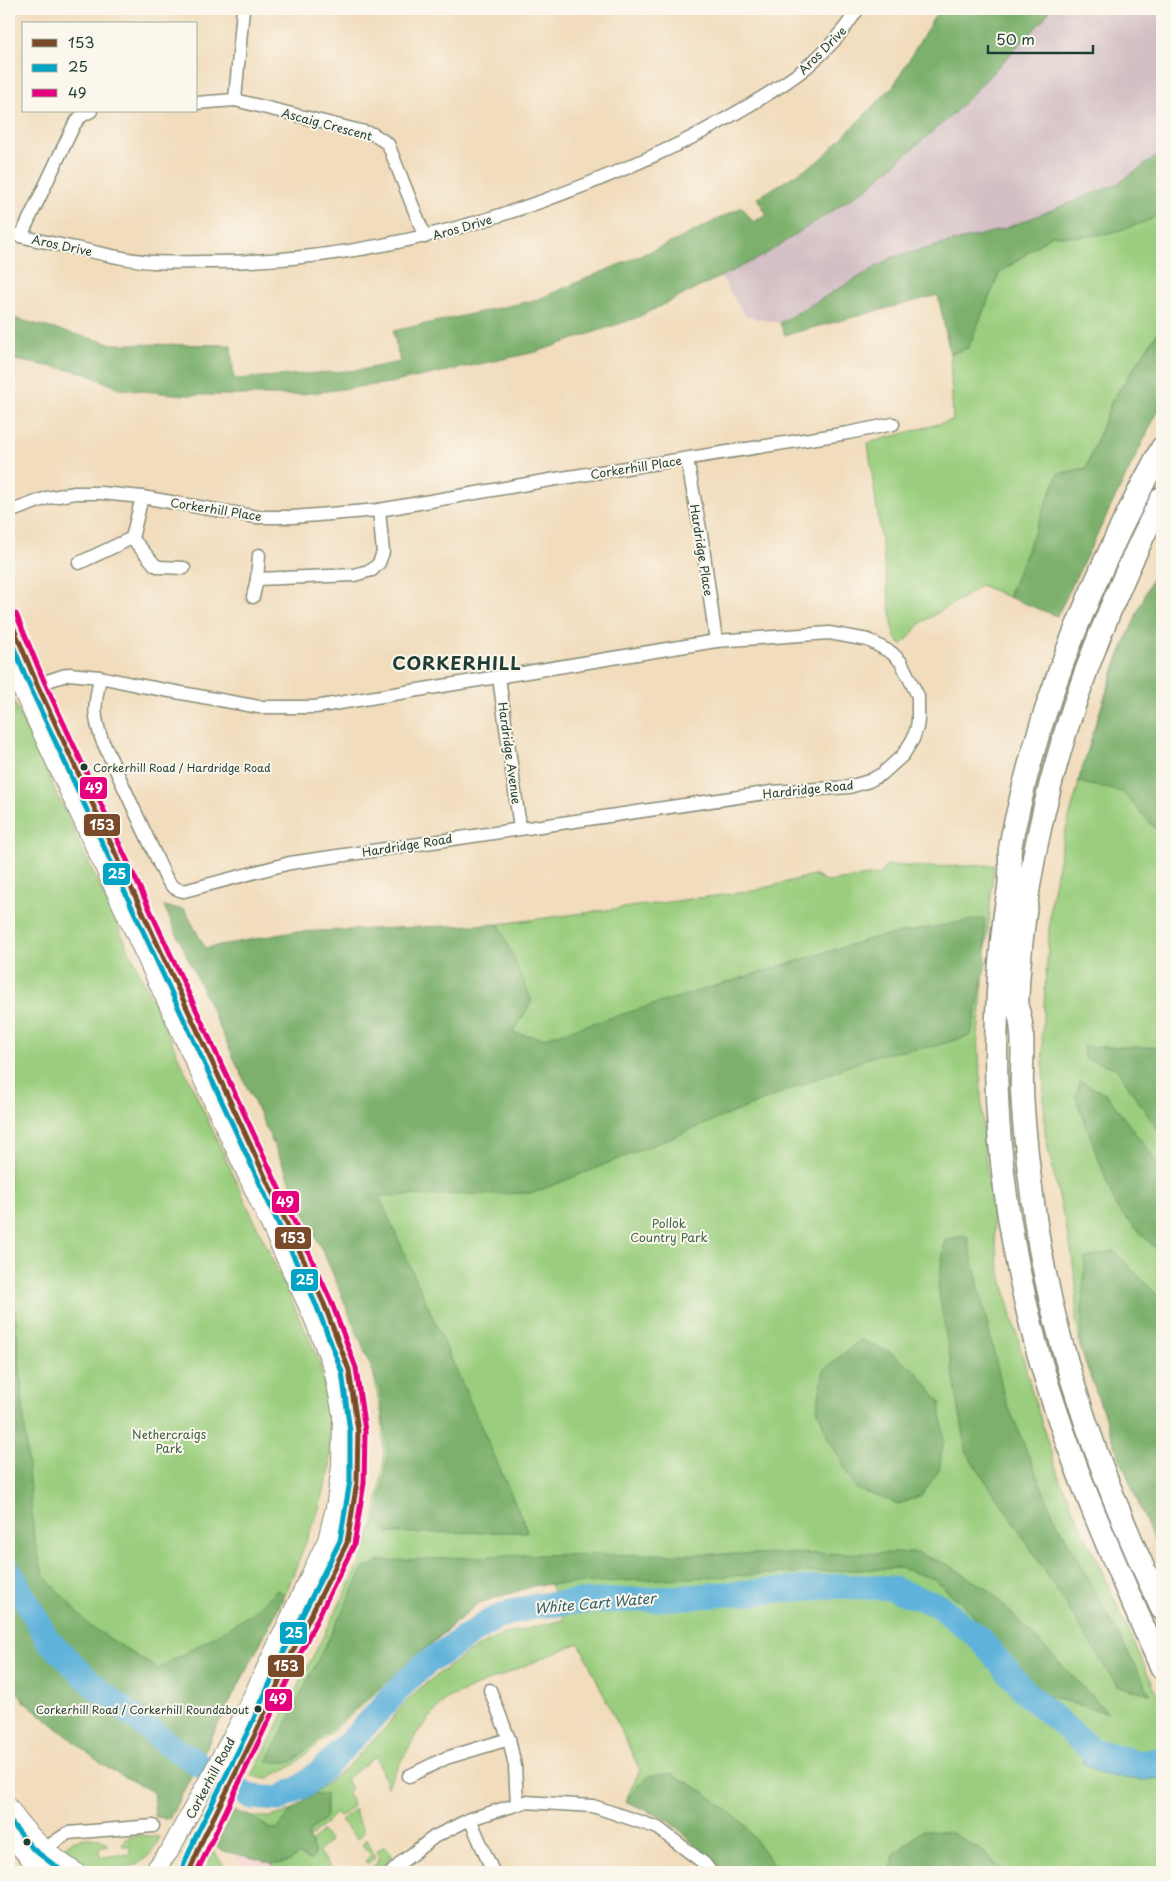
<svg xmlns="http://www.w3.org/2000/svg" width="1171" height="1881" viewBox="0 0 1171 1881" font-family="'Playpen Sans',sans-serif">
<rect width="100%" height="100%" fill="#fbf7ec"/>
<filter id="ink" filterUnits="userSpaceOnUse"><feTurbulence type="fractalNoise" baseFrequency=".02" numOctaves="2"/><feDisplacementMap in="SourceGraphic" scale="10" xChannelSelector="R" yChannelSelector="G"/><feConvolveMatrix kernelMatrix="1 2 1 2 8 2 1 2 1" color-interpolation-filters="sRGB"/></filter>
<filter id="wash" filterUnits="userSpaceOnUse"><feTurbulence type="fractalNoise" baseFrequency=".0096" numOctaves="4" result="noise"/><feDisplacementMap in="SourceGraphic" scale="20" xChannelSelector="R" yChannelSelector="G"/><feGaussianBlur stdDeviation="1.12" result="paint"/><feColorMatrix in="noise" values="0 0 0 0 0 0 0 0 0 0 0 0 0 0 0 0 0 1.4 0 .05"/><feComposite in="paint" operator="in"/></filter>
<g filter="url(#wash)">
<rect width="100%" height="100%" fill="#f1dcbc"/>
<!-- built -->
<path fill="#f7d0cc" d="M234,1854L270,1862L277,1872H236L242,1866Z"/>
<!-- industrial -->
<path fill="#d2bec3" d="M1051,9H1162V153L1117,184L1004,229L893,257L780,323L745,316L721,277L763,256L868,187L952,115L1041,22Z"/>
<!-- green -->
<g fill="#9acd7d" stroke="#5c8558">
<path d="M1162,214V326L1112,401L1086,468L1058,474L1008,597L981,585L967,595L921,623L902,645L894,636L868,443L953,420L950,354L968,348L999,274L1051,235C1090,241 1127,230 1162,214Z"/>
<path d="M1162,556V1561L1118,1453L1080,1347L1076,1320V1286L1071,1249L1049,1154L1045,1131L1042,1034L1051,900L1063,840L1095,725L1117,661Z"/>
<path d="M9,691L319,1360L331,1422L330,1469L319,1509L285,1595L202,1756L47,1624L9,1449Z"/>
<path d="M886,865L931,867L994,865L978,1035L984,1145L998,1263L1032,1392L1058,1475L1162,1705V1872H725L685,1828L625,1801L640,1770L579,1643L446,1699L417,1733L387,1787L376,1756L346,1779L351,1789L347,1792L353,1806L340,1817L336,1813L310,1838L308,1834L326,1794H313L348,1766L385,1728L404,1704L421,1687L467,1653L501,1635L564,1620L550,1584L537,1585L478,1603L294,1765L266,1779L252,1776L359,1566L374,1524L384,1461L382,1417L369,1352L188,958L499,924L753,891L813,875L828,882L881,874Z"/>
<path d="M354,1809L364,1833L357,1839L341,1821Z"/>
<path d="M291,1811L279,1829H270L252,1817H271Z"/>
<path d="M322,1832L330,1841L318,1852L335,1872H277L270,1862L278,1864L290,1861L298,1855L315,1854L311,1842Z"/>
<path d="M139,1835L159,1837C153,1860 128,1873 104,1871C88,1870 74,1860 64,1849C67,1839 87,1837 96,1838C100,1839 104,1842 107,1844V1846L99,1848L100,1857L130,1854V1846H123L121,1844L129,1837Z"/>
<path d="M367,1839L374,1855V1859L368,1865L365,1861L371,1855L362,1845Z"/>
<path d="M385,1846L390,1852L391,1857L378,1872H376L372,1868C378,1862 380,1858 377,1850Z"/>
<path d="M213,1852H214L228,1872H210L206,1870Z"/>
</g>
<!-- forest -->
<g fill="#7bb06c" stroke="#4d7650">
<path d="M939,9H1051L1041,22L952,115L868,187L763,256L636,318L536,352L390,383L295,395H184L121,389L82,372L9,359V317L113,344L231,345L234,379L360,370L400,362L393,331L536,300L677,240L742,207L753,222L767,215L757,198L820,160L894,85Z"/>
<path d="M1162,153V214C1125,232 1092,240 1051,235L999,274L968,348L950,354L938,295L785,335L780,323L893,257L1004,229L1117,184Z"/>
<path d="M1162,326V403L1057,616L1008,597L1058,474L1086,468L1112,401Z"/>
<path d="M1162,556V807L1156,829L1122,792L1078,782C1101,705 1128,630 1162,556Z"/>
<path d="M164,906L185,910L205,948L293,932L499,924L532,1001L513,1033L544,1038L873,938L984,918L986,963L971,1035L936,1046L876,1055L534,1193L379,1196L528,1532L389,1533L378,1522L388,1454L380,1389L330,1267Z"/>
<path d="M1083,1047H1162V1136L1116,1068L1084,1058Z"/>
<path d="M1080,1081L1107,1095L1162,1169V1255L1117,1209L1076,1098Z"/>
<path d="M967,1236L1004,1396L1052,1512L1150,1694L1117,1686L1019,1530L967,1454L938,1288L945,1239Z"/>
<path d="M9,1239L34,1538L44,1576L90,1626L158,1669L248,1616L277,1590L285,1595L169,1819L155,1817L153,1792L104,1766L24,1701L9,1679Z"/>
<path d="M1114,1251L1162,1300V1561L1118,1453L1080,1347L1085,1258Z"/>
<path d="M860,1340L890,1352L917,1372L940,1402L944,1439L939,1470L922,1495L899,1504L856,1489L828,1437L817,1408L824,1370Z"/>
<path d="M917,1553L949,1565L991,1592L1108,1713L1033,1692L970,1611L934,1579L900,1568L537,1585L478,1603L292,1762H267L364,1568L380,1561L523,1555Z"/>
<path d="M670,1773L703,1791L743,1823L779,1872H720L681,1831L661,1816L625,1801L646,1777Z"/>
<path d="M313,1794H326V1817L308,1834L315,1854L311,1860L298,1855L290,1861L277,1864L220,1850L215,1846L234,1810L252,1817L270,1829H278L291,1811Z"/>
<path d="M923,1830L952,1833L984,1852L1003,1872H891L894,1854Z"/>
</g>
<!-- water -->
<path fill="#5fb2da" stroke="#3f7887" d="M1095,1740C1120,1750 1136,1762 1162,1750V1778L1143,1780L1121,1778L1101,1774L1082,1762Z"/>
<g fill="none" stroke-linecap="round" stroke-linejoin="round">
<!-- river -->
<path stroke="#5fb2da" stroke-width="25" d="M9,1570L48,1640L98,1689L172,1747L251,1797L279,1799L303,1786L326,1766L368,1723L407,1680L428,1662L492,1620L511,1612L537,1606L576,1602L659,1599L839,1586L890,1588L938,1605L979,1638L1031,1698L1092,1750L1141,1763L1162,1759"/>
</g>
</g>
<g filter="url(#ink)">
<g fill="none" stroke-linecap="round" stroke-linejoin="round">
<!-- street casing -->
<g stroke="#888c78" stroke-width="15">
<g id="street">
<path d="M235,100L243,9"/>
<path d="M196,103L235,100L373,134L388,144L425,237"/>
<path d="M9,233C34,240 60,245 85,250C108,255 131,261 154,262C170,263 188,262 205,262C366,263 522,218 668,149C693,138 717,124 741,110C791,81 826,59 858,9"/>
<path d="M21,236L74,125L80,117L91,111"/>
<path d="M687,459L702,540L716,641"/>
<path d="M9,512L47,498L75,493H101L142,497L257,517H293L379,510L556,479L848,433L893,424"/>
<path d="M132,538L155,565L160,567L184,568"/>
<path d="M79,563L132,538L142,497"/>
<path d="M257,579L354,575L372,570L379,563L383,552L379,510"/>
<path d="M253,597L257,579L259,555"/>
<path d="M499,678L520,828"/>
<path d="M29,687L69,674L100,677L137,685L259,707H315L716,641L829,633L868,640L892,653L901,662L918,696V720L917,727L913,739L903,755L882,774L869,781L849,787L772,792L290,863L184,891C173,889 170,885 165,876L102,740C92,712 95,705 100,677"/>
<path d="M490,1690L509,1739L515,1766L517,1804"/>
<path d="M409,1776L446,1758L509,1739"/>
<path d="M470,1819L493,1872"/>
<path d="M33,1863L53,1843L68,1833L153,1826"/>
<path d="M392,1872L403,1861L434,1837L470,1819L525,1802L593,1806L658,1828L705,1864L711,1872"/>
</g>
</g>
<!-- secondary casing -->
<g stroke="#888c78" stroke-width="20">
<g id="secondary">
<path d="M9,617L37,684L324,1304L349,1370L358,1431L357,1482L347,1543L292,1653L257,1730L203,1839L189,1872"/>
<path d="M9,656L22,690L312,1315L333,1368L342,1415L341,1466L335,1508L327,1540L240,1722L169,1852L153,1872"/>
<path d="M9,1807C25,1834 50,1855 76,1872"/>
<path d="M9,1835L42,1872"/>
</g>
</g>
<!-- highway casing -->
<g stroke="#888c78" stroke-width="25">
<g id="highway">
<path d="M1162,448C1102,558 1045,688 1018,811C1015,823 1012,836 1010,849C1009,857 1011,866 1010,874C1010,887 1007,900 1005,913C1001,946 998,981 997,1015C992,1126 1008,1238 1036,1345C1067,1457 1114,1563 1162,1668"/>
<path d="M1162,498C1081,657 1023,828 1017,1007C1026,1032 1021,1063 1022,1090C1024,1133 1029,1175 1035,1218C1055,1354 1104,1485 1162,1609"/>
</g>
</g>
<!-- street -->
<use href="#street" stroke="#fff" stroke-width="12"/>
<!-- secondary -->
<use href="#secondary" stroke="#fff" stroke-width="18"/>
<!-- highway -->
<use href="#highway" stroke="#fff" stroke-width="22"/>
<!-- bus-1 casing -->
<g stroke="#fbf7ec" stroke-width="9">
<path id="bus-1" d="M9,617L37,684L324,1304L349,1370L358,1431L357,1482L347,1543L292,1653L257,1730L203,1839L189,1872"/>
</g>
<!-- bus-2 casing -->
<g stroke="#fbf7ec" stroke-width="9">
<g id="bus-2">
<path d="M9,636L30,687L317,1307L342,1372L350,1431V1481L340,1541L285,1650L250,1727L196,1836L182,1869"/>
<path d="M9,1820L33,1849L63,1872"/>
</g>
</g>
<!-- bus-3 casing -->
<g stroke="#fbf7ec" stroke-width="9">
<path id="bus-3" d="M16,614L44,681L331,1301L356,1368L365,1431L364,1483L354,1545L299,1656L197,1872"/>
</g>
<!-- bus-1 -->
<use href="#bus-1" stroke="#7a4b2a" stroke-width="5"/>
<!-- bus-2 -->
<use href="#bus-2" stroke="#02a4c6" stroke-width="5"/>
<!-- bus-3 -->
<use href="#bus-3" stroke="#e5007d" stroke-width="5"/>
</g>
</g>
<!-- markers -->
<g fill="#1f3d34" stroke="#fbf7ec" stroke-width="2">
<circle cx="84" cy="767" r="4.5"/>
<circle cx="258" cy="1709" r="4.5"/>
<circle cx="27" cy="1842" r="4.5"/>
</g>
<g text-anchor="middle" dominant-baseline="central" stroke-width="4" stroke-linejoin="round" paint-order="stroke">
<!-- bus labels -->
<g font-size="11" fill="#1f3d34" stroke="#fbf7ec" text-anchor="start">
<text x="93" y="767">Corkerhill Road / Hardridge Road</text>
<text x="249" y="1709" text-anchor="end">Corkerhill Road / Corkerhill Roundabout</text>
</g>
<!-- street labels -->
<g font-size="12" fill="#1f3d34" stroke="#fbf7ec">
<text transform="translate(822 50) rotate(-45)">Aros Drive</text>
<text transform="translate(327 124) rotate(15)">Ascaig Crescent</text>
<text transform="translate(462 227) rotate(-16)">Aros Drive</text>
<text transform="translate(62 245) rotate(12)">Aros Drive</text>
<text transform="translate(636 467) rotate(-9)">Corkerhill Place</text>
<text transform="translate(216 509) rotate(9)">Corkerhill Place</text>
<text transform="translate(702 550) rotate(81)">Hardridge Place</text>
<text transform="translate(510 753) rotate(82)">Hardridge Avenue</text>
<text transform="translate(808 789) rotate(-6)">Hardridge Road</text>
<text transform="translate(407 845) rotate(-9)">Hardridge Road</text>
<text transform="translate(210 1778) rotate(-62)">Corkerhill Road</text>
</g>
<!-- park labels -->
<g font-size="12" fill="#3e6146" stroke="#fbf7ec">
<text x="669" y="1223">Pollok<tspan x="669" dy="14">Country Park</tspan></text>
<text x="169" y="1434">Nethercraigs<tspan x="169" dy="14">Park</tspan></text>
</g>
<!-- water labels -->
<g font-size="14" font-style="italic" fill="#326066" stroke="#fbf7ec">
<text transform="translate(595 1603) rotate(-5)">White Cart Water</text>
</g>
<!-- district labels -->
<g font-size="18" font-weight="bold" letter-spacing="1" fill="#1f3d34" stroke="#fbf7ec">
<text x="457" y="662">CORKERHILL</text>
</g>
</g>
<g stroke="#fbf7ec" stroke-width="2">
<rect x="79" y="776" width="29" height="24" rx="5" fill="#e5007d"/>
<rect x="83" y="813" width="38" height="24" rx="5" fill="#7a4b2a"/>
<rect x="102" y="862" width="29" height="24" rx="5" fill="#02a4c6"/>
<rect x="271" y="1190" width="29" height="24" rx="5" fill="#e5007d"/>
<rect x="274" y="1226" width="38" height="24" rx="5" fill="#7a4b2a"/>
<rect x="290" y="1268" width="29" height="24" rx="5" fill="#02a4c6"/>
<rect x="279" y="1621" width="29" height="24" rx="5" fill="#02a4c6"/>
<rect x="267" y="1654" width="38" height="24" rx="5" fill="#7a4b2a"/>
<rect x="264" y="1688" width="29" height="24" rx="5" fill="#e5007d"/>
</g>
<g font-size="14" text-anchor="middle" font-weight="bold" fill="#fff">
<text x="94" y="793">49</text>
<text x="102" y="830">153</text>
<text x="117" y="879">25</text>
<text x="285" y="1207">49</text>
<text x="293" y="1243">153</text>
<text x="305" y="1285">25</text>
<text x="294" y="1638">25</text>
<text x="286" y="1671">153</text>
<text x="278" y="1704">49</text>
</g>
<!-- margin -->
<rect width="1171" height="1881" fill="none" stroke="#fbf7ec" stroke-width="30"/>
<!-- legend -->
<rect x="22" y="22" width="175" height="90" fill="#fbf7ec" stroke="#a3ada2"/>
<rect x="32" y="39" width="25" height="8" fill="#7a4b2a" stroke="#a3ada2"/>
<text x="68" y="48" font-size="15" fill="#1f3d34">153</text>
<rect x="32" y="64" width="25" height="8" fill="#02a4c6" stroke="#a3ada2"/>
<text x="68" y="72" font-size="15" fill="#1f3d34">25</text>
<rect x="32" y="89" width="25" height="8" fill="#e5007d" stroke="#a3ada2"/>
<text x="68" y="98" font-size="15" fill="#1f3d34">49</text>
<!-- scale -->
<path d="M988 45v8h105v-8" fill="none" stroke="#1f3d34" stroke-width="2.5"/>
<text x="996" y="45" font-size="15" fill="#1f3d34" stroke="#fbf7ec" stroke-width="4" paint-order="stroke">50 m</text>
</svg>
